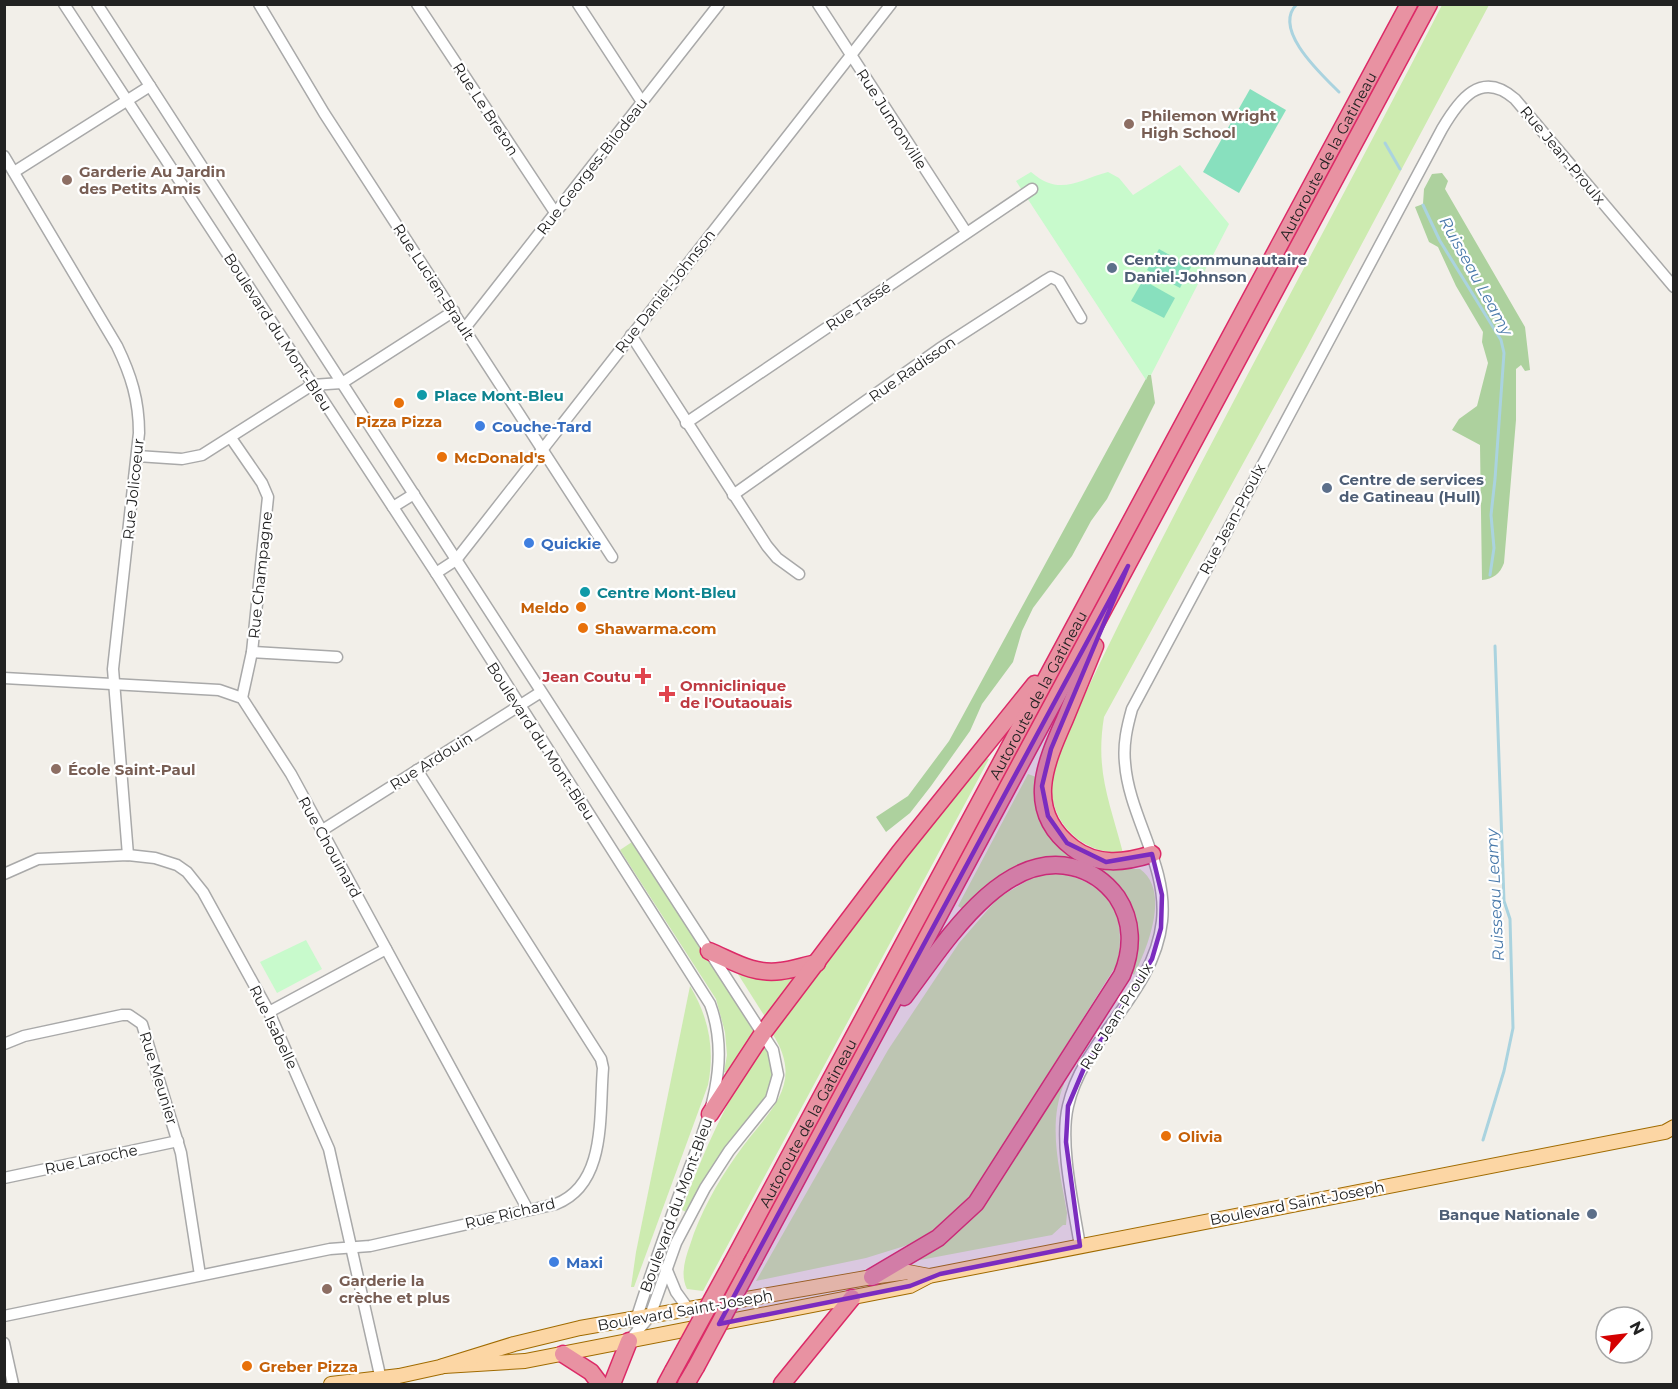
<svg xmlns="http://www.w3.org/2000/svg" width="1678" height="1389" viewBox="0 0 1678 1389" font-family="Montserrat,sans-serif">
<rect width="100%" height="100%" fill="#f2efe9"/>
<!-- grass -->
<g fill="#cdebb0">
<path d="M1442,5H1489L1307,347L1104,717C1095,772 1110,802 1123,853C1080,854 1048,821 1051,778C1053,761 1063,742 1070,727C1091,680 1114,634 1137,588C1236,392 1342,200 1442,5Z"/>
<path d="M984,757L989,759L703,1291L687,1289C680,1275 685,1259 690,1245C700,1213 717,1183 736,1156C764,1114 808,1088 772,1033L839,946L838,944Z"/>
<path d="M1028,774L1036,777L1045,825L1123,869H1140C1171,891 1147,949 1134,975L1130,971L1135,923L1068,859H1043L964,910L958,906Z"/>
<path d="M632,842L756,1033L729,1074L724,1072L727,1055L725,1032L716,999L620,850Z"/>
<path d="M1058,873C1108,883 1128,914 1117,964L986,1173L964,1204L937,1228L911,1244L866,1258L756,1281L888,1050L959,943L998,898L1037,875Z"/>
<path d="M736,971L800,977L767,1020Z"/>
<path d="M690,986C709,1018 715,1049 708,1085L634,1287H631L636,1252Z"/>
<path d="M763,1044L770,1056L773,1070L768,1094L718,1158L686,1212L682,1210C704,1150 728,1097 763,1044Z"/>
<path d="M1062,1083L1064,1084C1047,1125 1060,1171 1067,1213L1066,1225H1063L1052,1235L915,1261L975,1213L997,1186Z"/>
</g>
<!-- forest -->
<g fill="#add19e">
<path d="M1442,173L1448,181L1445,189L1525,327L1530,370L1525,371L1521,365L1516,369V420L1504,563C1500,574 1493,579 1482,580L1480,445L1452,430L1459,419L1477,406L1488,363L1482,342L1483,332L1456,286L1438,247L1429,242L1415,207L1423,204L1424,189L1432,174Z"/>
<path d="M1148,375H1151L1155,403L1107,499L1091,521L1072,556L1033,608L1022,631L1013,662L982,704L970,731L931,786L910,813L886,832L876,817L908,796L949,741Z"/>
</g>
<!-- park -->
<g fill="#c8facc">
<path d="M1180,165L1229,224L1151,375H1148L1146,380L1016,181L1031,172C1060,197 1078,180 1108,172L1119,178L1133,195Z"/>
<path d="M306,940L322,969L277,993L260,962Z"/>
</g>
<!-- pitch -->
<g fill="#88e0be">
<path d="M1250,89L1286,110L1239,193L1203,172Z"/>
<path d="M1159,249L1191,267L1180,288L1147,270Z"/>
<path d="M1143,280L1175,298L1164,318L1131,301Z"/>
</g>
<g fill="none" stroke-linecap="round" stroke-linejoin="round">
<!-- stream -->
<g stroke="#aad3df" stroke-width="3">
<path d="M1297,4C1271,29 1322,75 1339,92"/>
<path d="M1385,143L1400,169"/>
<path d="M1423,205L1440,241L1501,340L1504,353L1495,479L1491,515L1494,548L1490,575"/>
<path d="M1483,1140L1504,1071L1513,1028L1510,919L1504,901L1495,646"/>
</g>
<!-- minor casing -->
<g stroke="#a9a9a9" stroke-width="13">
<g id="minor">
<path d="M64,4L436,573L710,1004C735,1071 701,1136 678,1198C663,1240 648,1281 635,1323"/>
<path d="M97,4L773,1050L778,1075L771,1099L729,1151L705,1188L676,1243L650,1316L629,1341"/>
<path d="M259,4L324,113L612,557"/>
<path d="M417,4L556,214"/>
<path d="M578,4L642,102"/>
<path d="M818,4L966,232"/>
<path d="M4,156L117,346C131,375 139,400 139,433L113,669L128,855"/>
<path d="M14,172L150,86"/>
<path d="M465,328L719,4"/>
<path d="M631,335L767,546L777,558L799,574"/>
<path d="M312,385L342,383L454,311"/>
<path d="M686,423L1032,189"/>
<path d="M231,438L262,483L268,497L252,652L242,698"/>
<path d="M137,456L182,459L202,455L312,385"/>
<path d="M733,495L939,349L1046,280L1051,277L1059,281L1081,318"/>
<path d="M393,507L414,494"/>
<path d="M436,573L456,560L891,4"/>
<path d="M252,652L337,657"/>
<path d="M4,678L219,690L242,698L291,774L528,1210"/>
<path d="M321,831L541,692"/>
<path d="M4,874L38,859L128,855L155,858L177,865L187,872L203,892L269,1012L329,1149L382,1384"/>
<path d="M269,1012L386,949"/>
<path d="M4,1044L24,1036L122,1015H129L142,1024L181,1153L200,1275"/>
<path d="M4,1178L178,1141"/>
<path d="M1080,1246C1074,1208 1059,1144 1068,1106C1083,1038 1154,995 1162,921C1168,865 1129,817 1125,763C1123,744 1127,727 1132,709L1442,129C1459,100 1481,69 1515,99L1674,287"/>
<path d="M666,1268L676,1292L689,1310"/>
<path d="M4,1316L330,1249L370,1246L556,1204C607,1184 599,1115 603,1068L601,1059L417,770"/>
<path d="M4,1343L13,1384"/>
</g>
</g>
<!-- major casing -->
<g stroke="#a06b00" stroke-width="16">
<g id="major">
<path d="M444,1366L525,1361L910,1286L929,1276L1665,1132L1674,1127"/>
<path d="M331,1384L399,1376L440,1367L514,1344L580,1328L872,1277L908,1272L929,1276"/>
</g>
</g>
<!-- highway casing -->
<g stroke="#dc2a67" stroke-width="19">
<g id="highway">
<path d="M1095,646C1085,670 1075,695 1065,719C1045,764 1024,811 1073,848C1097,866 1124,863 1152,854"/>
<path d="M709,951C733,961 753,975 781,971C793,970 805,965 817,963"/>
<path d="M710,1114L763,1033L899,853L1035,684"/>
<path d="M754,1259L1429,4"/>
<path id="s1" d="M732,1263L1409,4"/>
<path d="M872,1277L938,1238L976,1203L1122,975C1133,949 1133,921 1117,897C1106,882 1090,871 1072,867C1000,850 941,949 904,997"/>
<path d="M563,1354L591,1372L600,1384"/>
<path d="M612,1384L629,1341"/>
<path d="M666,1384L673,1371"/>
<path d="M686,1384L696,1367"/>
<path d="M782,1384L852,1298"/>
</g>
</g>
<!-- minor -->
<use href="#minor" stroke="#fff" stroke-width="10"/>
<!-- major -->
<use href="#major" stroke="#fcd6a4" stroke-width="14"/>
<!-- highway -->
<use href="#highway" stroke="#e892a2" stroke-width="16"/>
<!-- highway-bridge casing -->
<g stroke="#dc2a67" stroke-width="19" stroke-linecap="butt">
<g id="highway-bridge">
<path d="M696,1367L754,1259"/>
<path d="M673,1371L732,1263"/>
</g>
</g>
<!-- highway-bridge -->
<use href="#highway-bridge" stroke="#e892a2" stroke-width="16"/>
</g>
<!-- marked area -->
<path fill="#7b2cbf" fill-opacity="0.2" stroke="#7b2cbf" stroke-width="4.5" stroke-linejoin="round" d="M1128,566L1051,749L1042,786L1048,816L1067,843L1106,862L1152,854L1162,895L1161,928L1152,959L1085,1066L1068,1106L1066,1142L1080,1246L940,1274L910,1286L719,1324Z"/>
<!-- markers -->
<g fill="#8d6e63" stroke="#fff" stroke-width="2">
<circle cx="1129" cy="124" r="6"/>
<circle cx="67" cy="180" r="6"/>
<circle cx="56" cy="769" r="6"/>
<circle cx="327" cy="1289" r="6"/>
</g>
<g fill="#5c6f8a" stroke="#fff" stroke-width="2">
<circle cx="1112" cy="268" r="6"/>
<circle cx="1327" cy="488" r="6"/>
<circle cx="1592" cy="1214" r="6"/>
</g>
<g fill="#0f9aa8" stroke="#fff" stroke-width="2">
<circle cx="422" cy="395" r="6"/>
<circle cx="585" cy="592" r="6"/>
</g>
<g fill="#e8710a" stroke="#fff" stroke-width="2">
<circle cx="399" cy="403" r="6"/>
<circle cx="442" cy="457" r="6"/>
<circle cx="581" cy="607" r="6"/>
<circle cx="583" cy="628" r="6"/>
<circle cx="1166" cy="1136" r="6"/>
<circle cx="247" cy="1366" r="6"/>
</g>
<g fill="#3f7fe0" stroke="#fff" stroke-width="2">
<circle cx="480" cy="426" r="6"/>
<circle cx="529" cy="543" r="6"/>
<circle cx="554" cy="1262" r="6"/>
</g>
<g fill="#e0444e" stroke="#fff" stroke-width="2">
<path d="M640 667h6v6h6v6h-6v6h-6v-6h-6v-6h6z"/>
<path d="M664 685h6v6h6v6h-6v6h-6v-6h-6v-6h6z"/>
</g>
<g text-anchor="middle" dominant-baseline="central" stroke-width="4.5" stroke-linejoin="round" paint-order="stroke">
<!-- street labels -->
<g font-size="15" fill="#222" stroke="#fff">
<text transform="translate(486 109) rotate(57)">Rue Le Breton</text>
<text transform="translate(892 119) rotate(57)">Rue Jumonville</text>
<text transform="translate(1563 155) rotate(50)">Rue Jean-Proulx</text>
<text stroke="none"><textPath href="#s1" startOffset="1257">Autoroute de la Gatineau</textPath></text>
<text transform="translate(592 166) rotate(-52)">Rue Georges-Bilodeau</text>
<text transform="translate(434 282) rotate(57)">Rue Lucien-Brault</text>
<text transform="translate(665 291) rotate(-52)">Rue Daniel-Johnson</text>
<text transform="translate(858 306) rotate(-34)">Rue Tassé</text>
<text transform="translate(278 332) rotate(57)">Boulevard du Mont-Bleu</text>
<text transform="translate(912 369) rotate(-35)">Rue Radisson</text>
<text transform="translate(133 489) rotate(-84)">Rue Jolicoeur</text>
<text transform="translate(1232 519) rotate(-62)">Rue Jean-Proulx</text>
<text transform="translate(260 575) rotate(-84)">Rue Champagne</text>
<text stroke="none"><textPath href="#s1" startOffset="645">Autoroute de la Gatineau</textPath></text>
<text transform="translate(541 741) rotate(57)">Boulevard du Mont-Bleu</text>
<text transform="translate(431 761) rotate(-32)">Rue Ardouin</text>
<text transform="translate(330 847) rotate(61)">Rue Chouinard</text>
<text transform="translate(1116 1016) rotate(-58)">Rue Jean-Proulx</text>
<text transform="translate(274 1027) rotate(64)">Rue Isabelle</text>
<text transform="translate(159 1078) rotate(73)">Rue Meunier</text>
<text stroke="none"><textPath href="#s1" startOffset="159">Autoroute de la Gatineau</textPath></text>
<text transform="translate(91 1159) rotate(-12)">Rue Laroche</text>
<text transform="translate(1297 1203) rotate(-11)">Boulevard Saint-Joseph</text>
<text transform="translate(676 1205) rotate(-70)">Boulevard du Mont-Bleu</text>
<text transform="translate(510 1213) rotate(-13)">Rue Richard</text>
<text transform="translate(685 1310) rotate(-10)">Boulevard Saint-Joseph</text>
</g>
<!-- education labels -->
<g font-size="15" font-weight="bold" fill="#785e54" stroke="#fff" text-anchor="start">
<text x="1141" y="115">Philemon Wright<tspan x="1141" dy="17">High School</tspan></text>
<text x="79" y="171">Garderie Au Jardin<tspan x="79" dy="17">des Petits Amis</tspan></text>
<text x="68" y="769">École Saint-Paul</text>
<text x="339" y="1280">Garderie la<tspan x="339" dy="17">crèche et plus</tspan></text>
</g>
<!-- service labels -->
<g font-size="15" font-weight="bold" fill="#4e5e75" stroke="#fff" text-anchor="start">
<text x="1124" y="259">Centre communautaire<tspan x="1124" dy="17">Daniel-Johnson</tspan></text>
<text x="1339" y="479">Centre de services<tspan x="1339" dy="17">de Gatineau (Hull)</tspan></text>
<text x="1580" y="1214" text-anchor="end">Banque Nationale</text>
</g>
<!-- culture labels -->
<g font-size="15" font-weight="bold" fill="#0d838f" stroke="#fff" text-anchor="start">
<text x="434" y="395">Place Mont-Bleu</text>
<text x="597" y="592">Centre Mont-Bleu</text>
</g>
<!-- food labels -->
<g font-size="15" font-weight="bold" fill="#c56008" stroke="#fff" text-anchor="start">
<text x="399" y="421" text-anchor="middle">Pizza Pizza</text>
<text x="454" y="457">McDonald's</text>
<text x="569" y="607" text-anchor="end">Meldo</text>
<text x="595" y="628">Shawarma.com</text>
<text x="1178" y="1136">Olivia</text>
<text x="259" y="1366">Greber Pizza</text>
</g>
<!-- shop labels -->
<g font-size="15" font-weight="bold" fill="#366cbe" stroke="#fff" text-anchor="start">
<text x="492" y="426">Couche-Tard</text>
<text x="541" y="543">Quickie</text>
<text x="566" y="1262">Maxi</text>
</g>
<!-- health labels -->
<g font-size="15" font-weight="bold" fill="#be3a42" stroke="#fff" text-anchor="end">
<text x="631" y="676">Jean Coutu</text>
<text x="680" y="685" text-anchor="start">Omniclinique<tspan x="680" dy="17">de l'Outaouais</tspan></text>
</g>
<!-- water labels -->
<g font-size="16" font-style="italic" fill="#4a7aab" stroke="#fff">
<text transform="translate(1476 276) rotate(61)">Ruisseau Leamy</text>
<text transform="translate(1495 895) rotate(-93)">Ruisseau Leamy</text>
</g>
</g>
<!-- border -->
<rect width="1678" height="1389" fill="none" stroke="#222222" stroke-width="12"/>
<!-- north arrow -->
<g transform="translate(1624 1335) rotate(62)"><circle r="28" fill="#ffffff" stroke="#a7a7a7" stroke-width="1.5"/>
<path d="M0-4.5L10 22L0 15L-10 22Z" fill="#d40000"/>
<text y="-9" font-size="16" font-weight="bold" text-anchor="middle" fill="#222222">N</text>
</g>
</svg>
